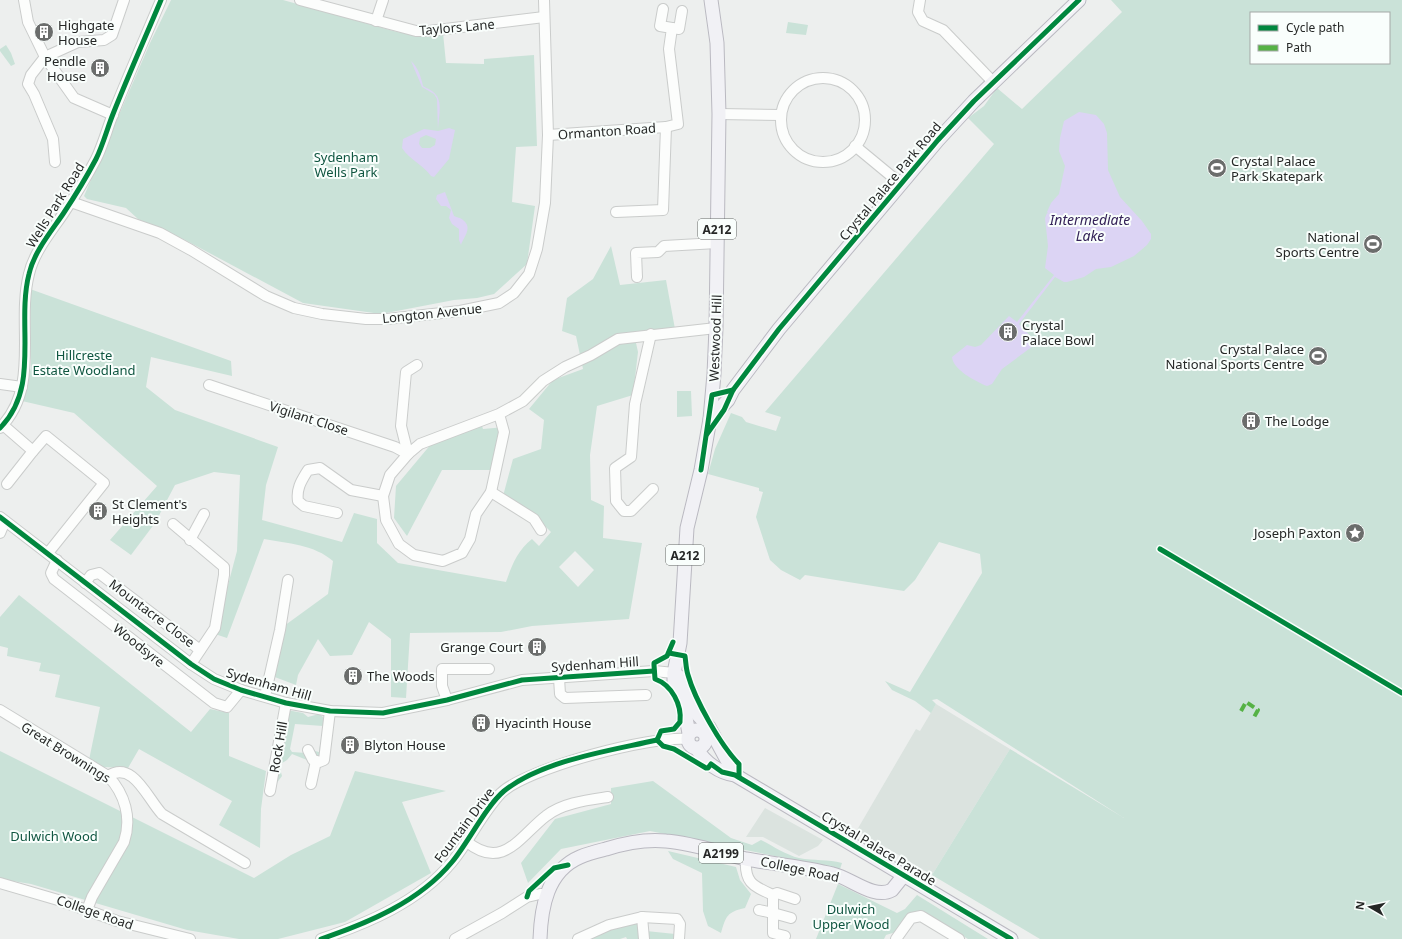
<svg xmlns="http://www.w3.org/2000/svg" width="1402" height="939" viewBox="0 0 1402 939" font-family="'Noto Sans',sans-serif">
<rect width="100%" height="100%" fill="#edefee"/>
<!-- built -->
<g fill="#dbe3df">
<path d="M936,704L1010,749L932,875L857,830L916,729L920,731Z"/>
<path d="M765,808L823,840L818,846L799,856L763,837H746Z"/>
</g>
<!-- green -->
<g fill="#cae2d8" fill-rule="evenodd">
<path d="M171,0H283L397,32L410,34L443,33L446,63L484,64V59L534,55L537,146L516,147L512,202L535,206L527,264L494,294L477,298L454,300L381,314L303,303L185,240L138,219L126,208L87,199L84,196L150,43Z"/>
<path d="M1111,0H1402V939H1040L932,875L1010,749L1124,818L937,699L932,700L936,704L931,713L915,701L892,690L885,681L910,692L982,573L980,554L939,542L915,580L904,591L805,575L800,580L781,570L770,560L756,517L763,492L759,491V488L708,474L715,449L731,413L742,417L746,422L776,431L781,417L765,412L994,144L968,118L984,106L997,88L1022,109L1122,12ZM1251,13H1389V63H1251Z"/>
<path d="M788,22L808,25L806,35L786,33Z"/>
<path d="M6,45L11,53L15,64L11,66L0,51V49Z"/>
<path d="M611,246L620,285L666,280L675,329L634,334L638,352L633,395L597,406L590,455L591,500L604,506L603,538L642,543L629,619L532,626L501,632L410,633L406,698L391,697V639L369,622L352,655L330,656L318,639L298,675L296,685L272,676L284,626L328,594L333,561C315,545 287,543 264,539L227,638L215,634L237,551L240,475L214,472L175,485L155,523L131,555L110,540L157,486L74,413L22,401L31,368L30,289L231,361L232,376L151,357L146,387L175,410L278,447L266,485L262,520L342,542L354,513L377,519V543L398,563L506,582C512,565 517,551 532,539L539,546L551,532L537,518L503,496L513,459L541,449L544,420L529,409L553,380L583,369L576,336L562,331L567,298L593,279ZM575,551L594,570L578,587L559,567Z"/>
<path d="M677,391H691L692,416L677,417Z"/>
<path d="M482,426L483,429L505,427L494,470H442L407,536L394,518L396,486L432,443Z"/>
<path d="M19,595L191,732L210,709L229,713V756L266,771L261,809L260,848L219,825L232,801L139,749L128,768L102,767L89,760L100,707L55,697L60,675L39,671L41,663L7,656L8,648L0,646V617Z"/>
<path d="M287,710L303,713L308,717L319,714L323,717V753L319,759L312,756L311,750L319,752L323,726L295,724L290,749L292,752L306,753L307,760L292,754L287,760L279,765L282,776L276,784L269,782C269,774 274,755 279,748H282L286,731L284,728Z"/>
<path d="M0,751L254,878L291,855L330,836L355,771L446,791L402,802L431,873L345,922L278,939H239L187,930L31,884L0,879Z"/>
<path d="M653,781L731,838L752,845L761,840C773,846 786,855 799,858C814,861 828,859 842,863L840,869L650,831L561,849L528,883L521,863L555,819L611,804V788Z"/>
<path d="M668,851L736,867L740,880L751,894L745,908C727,912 726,916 721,933L708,926L703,911L702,873L673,859Z"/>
<path d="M838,884L897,913L905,909L917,895L988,939H968L923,912L908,914L896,932L886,935L884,939H816Z"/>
<path d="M642,917L644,939H627L626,937L620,939H578Z"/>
<path d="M646,931L685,935L684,939H647Z"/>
</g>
<!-- water -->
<g fill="#dcd4f4" fill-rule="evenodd">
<path d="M411,61C418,67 421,77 423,86C427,89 433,90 436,95C443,103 438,121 438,131L449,128L455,130L449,159L434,177L431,176C422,164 410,160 402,148L403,139L424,129L438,131L437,99L434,94L422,87ZM426,135L436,139L435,145L430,148H422L419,144L420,138Z"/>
<path d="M1079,112L1096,115L1104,124L1107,133L1108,170L1120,197L1142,221L1151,234V239L1147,245L1134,256L1111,267L1096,269L1084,277L1067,282H1064L1055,277L1019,324L1032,338L1033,346L1002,369L992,384L987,386C977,382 953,370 952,357L967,345L975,347L981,345L1009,316L1017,322L1054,275L1045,268L1048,246L1045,218L1047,213L1049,214L1047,212L1051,203L1059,194L1065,166L1059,151L1060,138L1064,121Z"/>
<path d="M445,192L454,216C457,218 460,217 463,220C473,228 464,236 461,245L459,240V229L452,224L449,218L451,210L446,206H441L436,199L437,195Z"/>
</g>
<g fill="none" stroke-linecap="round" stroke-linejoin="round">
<!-- minor casing -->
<g stroke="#cacccb" stroke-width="12">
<g id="minor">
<path d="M24,0L28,22L45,57L74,98L113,115"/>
<path d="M300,0L416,31H429L544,17"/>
<path d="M920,0L918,12L923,21L943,30L994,83"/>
<path d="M663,9L660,26L672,28L669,49L678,124L666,127"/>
<path d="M376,21L383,0"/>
<path d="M672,28L679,29L682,11"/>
<circle cx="823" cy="120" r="42"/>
<path d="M719,114L781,115"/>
<path d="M548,135L666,127L663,210L616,212"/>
<path d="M855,146L901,184"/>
<path d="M55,162L53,139L34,94L28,84L31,75L45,57L78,42L104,40L112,35L124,0"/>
<path d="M71,202L160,233L191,250L266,296L294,308L322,314L366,319H387L460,311L499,303L514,293L529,274L537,249L545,203L548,135L544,0"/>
<path d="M637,277L636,253L658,252L664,246L717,243"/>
<path d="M651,334L635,404L631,457L615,468L616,501L624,511H631L653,489"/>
<path d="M0,384L22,387"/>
<path d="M209,385L395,447L408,454"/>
<path d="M499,414L504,432L491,492L476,514L470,539L462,553L443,561L414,555L399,544L386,520L383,496L390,475L408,454L420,444L499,414L523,401L543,381L565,367L591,355L618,339L716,328"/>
<path d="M3,425L33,451L46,436L104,483L48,553"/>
<path d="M0,428C41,387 16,325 29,274C34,252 50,233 63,214C75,196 86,178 96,159C103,145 107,129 113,114C128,76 145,38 161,0"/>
<path d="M408,454L401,426L406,372L417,365"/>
<path d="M7,484L33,451"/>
<path d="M491,492L534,519L541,530"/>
<path d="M337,513L304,506L298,501C296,488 302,480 308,470L320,468L351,490L383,496"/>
<path d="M0,517L191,664L214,679L241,690L286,703L330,711L383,713L447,700L522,680L654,671L674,673"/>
<path d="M173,524L224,567V575L215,628L191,664"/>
<path d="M0,533L5,521"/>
<path d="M190,540L204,514"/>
<path d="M57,560L51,573L54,579L214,703L227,707L241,690"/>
<path d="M85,583L91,575L99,573L200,650"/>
<path d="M559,678L560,694L565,698L646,695"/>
<path d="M265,696L280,630L288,580"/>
<path d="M447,700L442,686V669H489"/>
<path d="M0,710L108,776C125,794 132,818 124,842L92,897L87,910"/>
<path d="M308,750L313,760L319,762L324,760L330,711"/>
<path d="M108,776C133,760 147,798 162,814L245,863"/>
<path d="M311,784L316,761"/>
<path d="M270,791L286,703"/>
<path d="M467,842C503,871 520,836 546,816C562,803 588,800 608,797"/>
<path d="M746,858C744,883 753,886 773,895V913L759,910"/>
<path d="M0,883L58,900L117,921L190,939"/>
<path d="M773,895L777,893L795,899"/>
<path d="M642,917L644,939"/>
<path d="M785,936L773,933V913L791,918"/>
<path d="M321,939C368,923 419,902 452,862C470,840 482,813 501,793C527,768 652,735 688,739"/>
<path d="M455,939L502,913L527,897L540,894H546"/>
<path d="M578,939L609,925L642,917L677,919L680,924L679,939"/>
<path d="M896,939L911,918L921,916L959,939"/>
</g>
</g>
<!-- major casing -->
<g stroke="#bab9c1" stroke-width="15">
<g id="major">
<path d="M710,419L728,400L733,390L779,329L938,140L974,101L1079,0"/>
<path d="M674,673L682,679L697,714L709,727L735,775"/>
<circle cx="697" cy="739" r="9"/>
<path d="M689,733L683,703L674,684V673L680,643L687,528L701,470L710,419L714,374L716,328L719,114L717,43L711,0"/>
<path d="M697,749C705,763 720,773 735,775L1011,939"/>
<path d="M540,939C541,908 547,871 580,857C589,853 598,851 606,849C625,843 646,839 666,841C693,843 720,853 746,859C775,864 805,867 833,874C851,878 874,900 892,890L904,875"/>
</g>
</g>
<!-- minor -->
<use href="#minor" stroke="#fcfdfc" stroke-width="10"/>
<!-- major -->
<use href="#major" stroke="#f1f1f5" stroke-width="13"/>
<!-- quiet -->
<path stroke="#55b245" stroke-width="4" stroke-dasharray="8 4" stroke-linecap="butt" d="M1241,711L1246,702L1258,710L1253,719"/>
<!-- cycleway casing -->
<g stroke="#f9fefc" stroke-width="8">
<g id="cycleway">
<path d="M0,428C41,387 16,325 29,274C34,252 50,233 63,214C75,196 86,178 96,159C103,145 107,129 113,114C128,76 145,38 161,0"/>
<path d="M707,434L724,410L733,390L779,329L938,140L974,101L1079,0"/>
<path d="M701,470L712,395L733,390"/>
<path d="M0,517L191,664L214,679L241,690L286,703L330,711L383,713L447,700L522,680L654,671"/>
<path d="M1160,549L1402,693"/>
<path d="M669,653L685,656C686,663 686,669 688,675C695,700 721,746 739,764V777"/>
<path d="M657,740L663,746L674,749L706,768H708L711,764L722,772L735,775L1011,939"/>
<path d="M657,740L661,731L674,729L680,722C682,705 672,685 655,679L654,665V663L667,656L673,642"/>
<path d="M527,897L529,891L554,868L568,865"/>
<path d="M321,939C368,923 419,902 452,862C468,843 486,806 504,791C543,760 609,751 657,740"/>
</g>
</g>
<!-- cycleway -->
<use href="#cycleway" stroke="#00873e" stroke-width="5"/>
</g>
<!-- icons -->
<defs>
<g id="building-disc" transform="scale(1)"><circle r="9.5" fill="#6b6d6c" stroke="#f9fefc"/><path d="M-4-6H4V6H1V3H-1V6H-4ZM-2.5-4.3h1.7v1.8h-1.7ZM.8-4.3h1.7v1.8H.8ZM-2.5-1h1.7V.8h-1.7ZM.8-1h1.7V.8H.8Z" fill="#fff"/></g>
<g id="stadium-disc" transform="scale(1)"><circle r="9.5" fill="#6b6d6c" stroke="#f9fefc"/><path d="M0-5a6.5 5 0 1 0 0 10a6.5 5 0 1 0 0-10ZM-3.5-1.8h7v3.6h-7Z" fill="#fff"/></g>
<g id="sight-disc" transform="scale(1)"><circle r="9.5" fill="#6b6d6c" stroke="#f9fefc"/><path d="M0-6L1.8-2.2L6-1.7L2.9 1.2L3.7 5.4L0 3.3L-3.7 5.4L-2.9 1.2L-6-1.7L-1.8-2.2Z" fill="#fff"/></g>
</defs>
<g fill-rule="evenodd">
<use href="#building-disc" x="44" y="32"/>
<use href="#building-disc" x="100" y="68"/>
<use href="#stadium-disc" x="1217" y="168"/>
<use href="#stadium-disc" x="1373" y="244"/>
<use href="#building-disc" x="1008" y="332"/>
<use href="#stadium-disc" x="1318" y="356"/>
<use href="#building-disc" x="1251" y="421"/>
<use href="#building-disc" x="98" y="511"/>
<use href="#sight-disc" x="1355" y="533"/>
<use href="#building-disc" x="537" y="647"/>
<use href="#building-disc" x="353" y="676"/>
<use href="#building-disc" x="481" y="723"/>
<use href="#building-disc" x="350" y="745"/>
</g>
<g text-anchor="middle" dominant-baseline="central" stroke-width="4" stroke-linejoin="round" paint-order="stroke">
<!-- shield labels -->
<g fill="#f9fefc" stroke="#656866" stroke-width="1">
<rect x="698" y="219" width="38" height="20" rx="3"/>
<rect x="666" y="545" width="38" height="20" rx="3"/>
<rect x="699" y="843" width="44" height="20" rx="3"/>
</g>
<g font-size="12" font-weight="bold" fill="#252726">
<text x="717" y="229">A212</text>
<text x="685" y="555">A212</text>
<text x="721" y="853">A2199</text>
</g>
<!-- poi labels -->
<g font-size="13" fill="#252726" stroke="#f9fefc" text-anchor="start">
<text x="58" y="25">Highgate<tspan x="58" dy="15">House</tspan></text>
<text x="86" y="61" text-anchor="end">Pendle<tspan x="86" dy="15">House</tspan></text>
<text x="1231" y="161">Crystal Palace<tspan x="1231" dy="15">Park Skatepark</tspan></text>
<text x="1359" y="237" text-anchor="end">National<tspan x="1359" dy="15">Sports Centre</tspan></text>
<text x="1022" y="325">Crystal<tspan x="1022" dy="15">Palace Bowl</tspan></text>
<text x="1304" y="349" text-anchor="end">Crystal Palace<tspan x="1304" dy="15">National Sports Centre</tspan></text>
<text x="1265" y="421">The Lodge</text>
<text x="112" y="504">St Clement's<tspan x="112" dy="15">Heights</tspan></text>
<text x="1341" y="533" text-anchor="end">Joseph Paxton</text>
<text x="523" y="647" text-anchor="end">Grange Court</text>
<text x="367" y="676">The Woods</text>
<text x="495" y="723">Hyacinth House</text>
<text x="364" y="745">Blyton House</text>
</g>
<!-- street labels -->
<g font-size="13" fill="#252726" stroke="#f9fefc">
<text transform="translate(457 27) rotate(-5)">Taylors Lane</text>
<text transform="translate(607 131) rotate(-4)">Ormanton Road</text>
<text transform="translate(890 181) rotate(-50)">Crystal Palace Park Road</text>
<text transform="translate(55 205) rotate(-58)">Wells Park Road</text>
<text transform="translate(432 313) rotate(-6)">Longton Avenue</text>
<text transform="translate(715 338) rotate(-88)">Westwood Hill</text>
<text transform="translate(309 418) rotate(18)">Vigilant Close</text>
<text transform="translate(152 613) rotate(37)">Mountacre Close</text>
<text transform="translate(139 645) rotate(38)">Woodsyre</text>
<text transform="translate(595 664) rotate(-4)">Sydenham Hill</text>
<text transform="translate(269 684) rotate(16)">Sydenham Hill</text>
<text transform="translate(278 747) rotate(-80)">Rock Hill</text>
<text transform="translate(66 752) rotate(32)">Great Brownings</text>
<text transform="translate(464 825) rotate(-53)">Fountain Drive</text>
<text transform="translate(879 848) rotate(31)">Crystal Palace Parade</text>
<text transform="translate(800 869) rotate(12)">College Road</text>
<text transform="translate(95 912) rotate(19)">College Road</text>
</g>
<!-- park labels -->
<g font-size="13" fill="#0f5540" stroke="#f9fefc">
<text x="346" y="157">Sydenham<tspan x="346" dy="15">Wells Park</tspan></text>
<text x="84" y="355">Hillcreste<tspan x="84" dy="15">Estate Woodland</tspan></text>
<text x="54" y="836">Dulwich Wood</text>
<text x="851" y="909">Dulwich<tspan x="851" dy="15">Upper Wood</tspan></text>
</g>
<!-- water labels -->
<g font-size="14" font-style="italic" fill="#342258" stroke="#f9fefc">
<text x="1090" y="219">Intermediate<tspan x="1090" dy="16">Lake</tspan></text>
</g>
</g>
<!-- legend -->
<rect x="1250" y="12" width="140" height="52" fill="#f9fefc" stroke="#a4a8a6"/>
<rect x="1258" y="25" width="20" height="6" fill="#00873e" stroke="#a4a8a6"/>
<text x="1286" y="32" font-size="12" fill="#252726">Cycle path</text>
<rect x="1258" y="45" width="20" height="6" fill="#55b245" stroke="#a4a8a6"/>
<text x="1286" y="52" font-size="12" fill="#252726">Path</text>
<!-- north arrow -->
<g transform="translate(1370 907) rotate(279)" stroke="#f9fefc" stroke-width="3" paint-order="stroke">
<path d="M0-3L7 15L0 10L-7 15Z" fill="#252726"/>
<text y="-6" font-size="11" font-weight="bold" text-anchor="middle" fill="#252726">N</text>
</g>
</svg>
